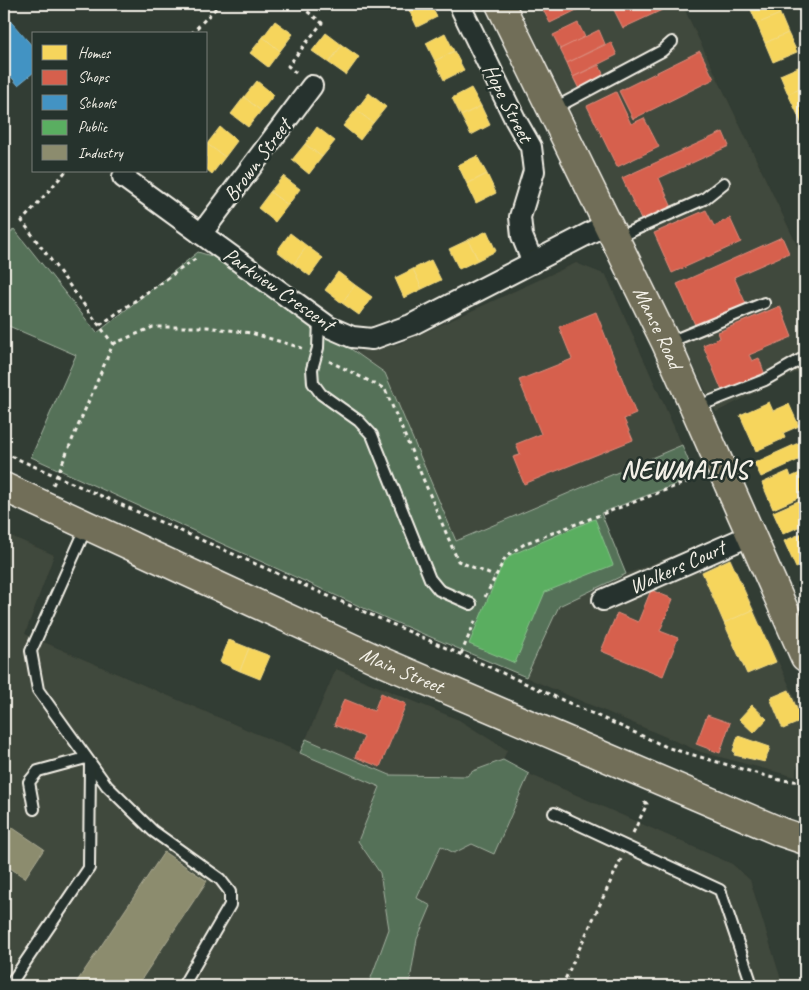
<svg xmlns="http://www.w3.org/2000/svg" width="809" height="990" viewBox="0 0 809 990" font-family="Caveat,sans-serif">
<rect width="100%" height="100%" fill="#323d34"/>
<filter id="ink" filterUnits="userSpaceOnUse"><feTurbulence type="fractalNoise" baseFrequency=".02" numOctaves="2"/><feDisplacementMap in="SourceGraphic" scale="10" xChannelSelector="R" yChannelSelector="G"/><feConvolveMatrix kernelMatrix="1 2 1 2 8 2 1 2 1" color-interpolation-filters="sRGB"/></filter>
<g filter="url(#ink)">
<!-- built -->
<g fill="#41483c">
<path d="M518,4H682L805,262V368L716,412Z"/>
<path d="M576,263L606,275L682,445L456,541L385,373L355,352L399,344Z"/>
<path d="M601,513L626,574L721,536L805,720V759L800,762L796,769V777L701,752L459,649L494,565Z"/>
<path d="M4,533L54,555L25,634L380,787L358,841L380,873L389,929L368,986H4Z"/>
<path d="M336,669L459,720L507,750L503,760L473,771L467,776L390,775L306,739Z"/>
<path d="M529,774L732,864L750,880L783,986H409L417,939L430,906L417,898L441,846L454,853L472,844L494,853Z"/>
</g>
<!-- green -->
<g fill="#547159" stroke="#a4b1a0">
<path d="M14,229L97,333L198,252L224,260L385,373L456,541L682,445L695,477L601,513L626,574L559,606L526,677L390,620L31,457L76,355L4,324V241Z"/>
<path d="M306,739L390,775L467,776L473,771L503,760L529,774L494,854L472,844L454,853L441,846L417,898L431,906L417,939L409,986H368L389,929L380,873L358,841L380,787L300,753Z"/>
</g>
<!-- homes -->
<g fill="#f6d55c" stroke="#f5dd86">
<path d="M417,4H430L437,17L417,27L408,8Z"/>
<path d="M752,4H776L780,14L757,24L749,5Z"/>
<path d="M780,14L788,33L765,43L757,24Z"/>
<path d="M275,21L293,34L280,51L263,37Z"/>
<path d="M326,33L342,45L329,63L312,51Z"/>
<path d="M445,33L454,51L435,61L426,43Z"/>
<path d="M788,33L797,52L773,62L765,43Z"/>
<path d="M263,37L280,51L268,67L250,53Z"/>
<path d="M342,45L359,57L346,75L329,63Z"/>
<path d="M454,51L464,70L444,80L435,61Z"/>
<path d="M803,65L805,87L788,94L780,75Z"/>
<path d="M257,81L274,95L261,111L244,97Z"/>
<path d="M805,87V110L797,113L788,94Z"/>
<path d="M471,88L481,106L461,116L452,98Z"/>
<path d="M369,93L386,107L373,123L356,110Z"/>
<path d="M244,97L261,111L248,127L231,114Z"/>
<path d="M481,106L490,125L471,135L461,116Z"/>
<path d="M356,110L373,123L360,140L343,126Z"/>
<path d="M805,110V132L797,113Z"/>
<path d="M220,127L237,141L225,157L207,144Z"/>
<path d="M317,127L335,141L322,157L305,144Z"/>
<path d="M207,144L225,157L212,174L206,169Z"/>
<path d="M305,144L322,157L309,174L292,160Z"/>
<path d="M477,156L487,174L467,184L458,165Z"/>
<path d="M487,174L496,193L476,203L467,184Z"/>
<path d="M283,176L300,189L288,205L270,192Z"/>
<path d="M270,192L288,205L275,222L258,208Z"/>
<path d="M487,231L496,251L478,260L468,240Z"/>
<path d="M290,233L307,246L294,264L277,251Z"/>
<path d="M468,240L478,260L459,269L449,249Z"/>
<path d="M307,246L323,258L310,276L294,264Z"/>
<path d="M431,260L441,280L422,289L413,269Z"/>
<path d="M413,269L422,289L404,298L395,278Z"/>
<path d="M338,272L355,285L342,303L325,290Z"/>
<path d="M355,285L372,297L359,315L342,303Z"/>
<path d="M769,402L773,411L789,404L799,426L783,433L785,438L756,451L740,415Z"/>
<path d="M805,440V457L761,477L754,463Z"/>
<path d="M789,471L791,477L804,471L805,490L798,493L800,497L773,509L762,483Z"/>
<path d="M805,498V524L783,534L773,512Z"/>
<path d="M805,532V564L796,568L784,541Z"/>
<path d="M730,559L753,610L724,623L702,572Z"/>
<path d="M753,610L776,662L747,674L724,623Z"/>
<path d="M229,640L249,648L240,671L220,662Z"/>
<path d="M249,648L270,656L260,679L240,671Z"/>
<path d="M789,690L802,721L783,729L770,698Z"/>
<path d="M752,705L767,719L754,733L739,719Z"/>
<path d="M738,736L770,747L765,762L734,755L735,752L733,751Z"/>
</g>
<!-- shops -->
<g fill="#d6604d" stroke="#df8c7c">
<path d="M540,4H589L550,23Z"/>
<path d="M611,4H675L623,28Z"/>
<path d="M578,23L585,37L560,49L553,35Z"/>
<path d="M599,30L605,44L567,63L560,49Z"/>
<path d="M611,42L617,55L573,77L567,63Z"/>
<path d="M700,51L714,79L633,119L619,91Z"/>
<path d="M599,65L605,78L580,91L573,77Z"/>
<path d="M616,92L631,124L644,118L659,147L617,167L587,106Z"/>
<path d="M723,132L729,146L659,178L673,210L643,224L622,178Z"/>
<path d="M706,210L714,226L730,218L741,242L672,273L654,233Z"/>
<path d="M782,237L789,253L734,277L746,304L696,327L677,284Z"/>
<path d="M780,306L792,337L749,355L752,361L759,358L765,375L723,393L703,345L720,338L718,332Z"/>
<path d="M596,312L636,414L624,419L633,440L524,484L513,457L520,455L516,444L541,434L519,380L572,359L559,327Z"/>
<path d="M651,590L673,599L660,631L678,638L663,676L601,651L617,613L638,622Z"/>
<path d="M381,693L406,704L380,767L355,757L364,737L334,725L344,699L374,711Z"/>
<path d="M707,715L730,723L720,753L696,744Z"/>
</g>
<!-- schools -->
<path fill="#4393c3" stroke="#78afce" d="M5,15L34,48V72L18,85L4,68Z"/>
<!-- public -->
<path fill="#5aae61" stroke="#88c28a" d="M595,519L613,565L545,592L515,663L469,644L502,565L511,555Z"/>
<!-- industry -->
<g fill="#8c8c6e" stroke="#abaa93">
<path d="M4,822L44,849L25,878L4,864Z"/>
<path d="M164,852L207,881L137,986H74Z"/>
</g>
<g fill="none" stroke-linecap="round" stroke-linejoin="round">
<!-- service casing -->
<g stroke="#f4f1e8" stroke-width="14">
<g id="service">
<path d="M553,109L662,51L672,42"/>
<path d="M616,238L704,199L724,183"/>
<path d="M319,320L318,348L312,369L313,383L321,394L359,421L372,435L430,579L439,590L471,604"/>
<path d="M667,343L764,303"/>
<path d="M696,407L765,380L805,357"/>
<path d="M87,526L31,651L38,690L107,786L153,831L220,879L230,892V905L183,986"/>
<path d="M34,809L29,782L38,771L86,758"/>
<path d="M554,813L720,890L750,979L748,986"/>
<path d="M9,986L89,868L90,763"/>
</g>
</g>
<!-- minor casing -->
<g stroke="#f4f1e8" stroke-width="24">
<g id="minor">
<path d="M459,4L515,119L531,147L534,171L520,217L522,236L533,263"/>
<path d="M123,177L329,327L352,337L372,339L411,325L609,223"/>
<path d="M201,234L312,86"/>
<path d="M603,600L751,535"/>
</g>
</g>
<!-- primary casing -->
<g stroke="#f4f1e8" stroke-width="31">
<g id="primary">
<path id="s1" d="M500,4L666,343L805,657"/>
<path id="s2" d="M4,487L378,660L781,832L805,840"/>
</g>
</g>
<!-- path -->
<g stroke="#f4f1e8" stroke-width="3" stroke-dasharray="4 4" stroke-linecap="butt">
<path d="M191,34L220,4"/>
<path d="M296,73L288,66L322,23L298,4"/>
<path d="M100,325L198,257"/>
<path d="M113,344L153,327H207L251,333L302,348"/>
<path d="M329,361L385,389L458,561L494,576"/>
<path d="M4,453L478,662L669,748L780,780L805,782"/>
<path d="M53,485L113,344L22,221L66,171"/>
<path d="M485,597L506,556L526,543L700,477"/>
<path d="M461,654L476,619"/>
<path d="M633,833L647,804L644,801"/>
<path d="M562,986L621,859"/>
</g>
<!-- service -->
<use href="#service" stroke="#26332d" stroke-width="10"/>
<!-- minor -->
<use href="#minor" stroke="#26332d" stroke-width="20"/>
<!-- primary -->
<use href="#primary" stroke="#716e59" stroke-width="28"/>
</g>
</g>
<g text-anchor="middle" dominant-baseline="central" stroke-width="5" stroke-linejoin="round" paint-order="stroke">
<!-- street labels -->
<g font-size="21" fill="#f4f1e8" stroke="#26332d">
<text transform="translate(508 103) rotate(63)">Hope Street</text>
<text transform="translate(257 160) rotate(-53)">Brown Street</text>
<text transform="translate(279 289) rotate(35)">Parkview Crescent</text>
<text stroke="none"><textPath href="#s1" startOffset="360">Manse Road</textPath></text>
<text transform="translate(677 567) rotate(-24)">Walkers Court</text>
<text stroke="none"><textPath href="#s2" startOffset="438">Main Street</textPath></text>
</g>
<!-- district labels -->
<g font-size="26" font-weight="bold" letter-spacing="1" fill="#f4f1e8" stroke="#26332d">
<text x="685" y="469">NEWMAINS</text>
</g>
</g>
<!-- margin -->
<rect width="809" height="990" fill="none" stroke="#26332d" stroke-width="20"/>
<rect x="10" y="10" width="789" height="970" fill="none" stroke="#f4f1e8" stroke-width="2" filter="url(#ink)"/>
<!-- legend -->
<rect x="32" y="32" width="175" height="140" fill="#26332d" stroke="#787f78"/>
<rect x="42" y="45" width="25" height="15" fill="#f6d55c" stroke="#787f78"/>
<text x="78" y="58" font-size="15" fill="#f4f1e8">Homes</text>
<rect x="42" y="70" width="25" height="15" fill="#d6604d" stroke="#787f78"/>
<text x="78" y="82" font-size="15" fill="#f4f1e8">Shops</text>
<rect x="42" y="95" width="25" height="15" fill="#4393c3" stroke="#787f78"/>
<text x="78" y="108" font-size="15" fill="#f4f1e8">Schools</text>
<rect x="42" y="120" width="25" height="15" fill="#5aae61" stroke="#787f78"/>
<text x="78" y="132" font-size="15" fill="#f4f1e8">Public</text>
<rect x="42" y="145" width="25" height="15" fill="#8c8c6e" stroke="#787f78"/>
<text x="78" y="158" font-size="15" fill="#f4f1e8">Industry</text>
</svg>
